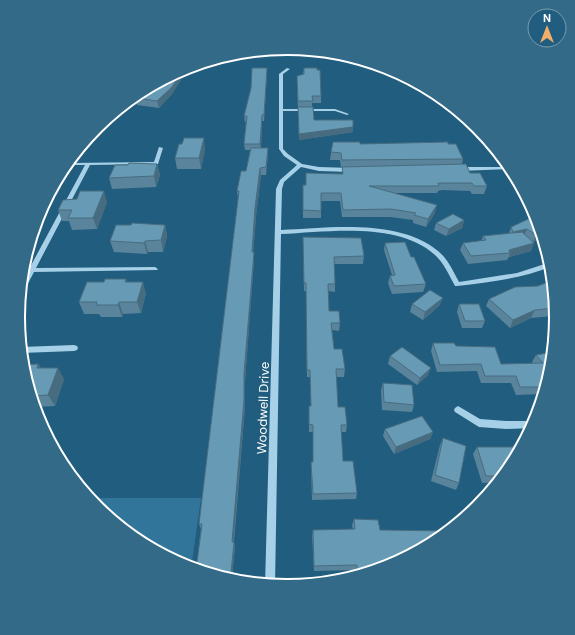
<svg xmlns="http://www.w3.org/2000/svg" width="575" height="635" viewBox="0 0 575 635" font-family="'DM Sans',sans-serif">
<rect width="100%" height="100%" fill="#215d7e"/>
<!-- green -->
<path fill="#31769a" d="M88,498H201L191,569C157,558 111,525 88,498Z"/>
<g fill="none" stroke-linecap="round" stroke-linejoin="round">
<!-- minor -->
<g fill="#a6d0e7" fill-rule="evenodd">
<path d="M287,68L290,69L283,74V109H335L349,114L347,115L335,111H283V149L288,154L302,164L319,167L352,168L355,170L352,172L319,171L301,167L284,182L282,189L281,230C329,228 398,218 438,251C448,259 453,271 459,282L517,273L551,262L552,266C521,279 490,282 457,286H455C449,275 444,263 435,255C398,221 327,232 281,234L275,586L265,585L276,189L280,180L297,165L284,156L279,149V74Z"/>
<path d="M159,147L163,148L158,164L90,165L36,268L155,267L158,269L157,270L34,272L23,293H20L21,284L85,165H66L68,163L154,162Z"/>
<path d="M511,167L512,169L460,171L457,169L460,167Z"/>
<path d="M74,345L77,346L78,348L77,350L74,351L21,353V347Z"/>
<path d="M458,406L480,419L506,421H536L533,428L506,429L479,427L455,412L454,410L455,408Z"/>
</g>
</g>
<!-- wall -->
<g fill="#59849c">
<path d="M267,68V74L264,121H262L261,148H268V155L266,175H261L256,216L253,252L254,260L245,381V407L234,542L235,547L232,578H223L196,570L201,529L199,524L238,199L237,191L246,171L250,150H245L244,144L246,122H245L244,116Z"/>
<path d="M304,68L321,96V103H312V107L314,120L353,132L299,140L297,82L303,74Z"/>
<path d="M173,93L159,108L137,105L136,98Z"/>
<path d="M360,144H448L463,159L462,164L470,173L487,186L484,194H472L470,191L442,190L438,191L437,193H395L435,213L426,227L413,223V220L390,217H342L340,201H321V218H303V185H306L342,174V167H341L340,160H330L331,152Z"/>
<path d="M205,149L201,169H177L175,158Z"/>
<path d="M157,164L160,175L156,187L112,189L109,178Z"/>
<path d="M107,202L97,229L72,230L69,221H62L58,210Z"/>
<path d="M536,213L543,237L533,242L531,251L509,257L507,260L468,264L460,250L463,243L481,241L483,236L509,233L511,227L534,217Z"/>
<path d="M464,220L462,228L446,236L434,230L436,223Z"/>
<path d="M165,225L167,236L163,252H148L147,254L114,252L110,241Z"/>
<path d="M303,237L364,256L363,264H334L335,284V292L328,291L329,311L340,323L339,331L332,330L334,349L345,369L344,377H336L338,407L347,425L346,432H341L343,461L357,493L356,499L312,500L311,469V462H313V432H309V406H311L310,377H307L306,291H304Z"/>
<path d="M385,243L411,257L426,284L423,292L392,294L388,283L390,276L392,275L384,250Z"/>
<path d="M126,279L127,282L146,293L141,313L123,314L122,317H101L99,314H84L79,302L104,282Z"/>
<path d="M553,280L557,314L553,316L531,318L510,328L486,306L489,299L538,286Z"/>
<path d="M412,304L440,305L423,320L410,312Z"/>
<path d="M459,304L485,321L482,328H462L457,312Z"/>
<path d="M433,343L456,346L501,364H533L532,362L536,355L552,370L545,393L542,394L516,395L511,383H481L477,371L437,372L431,351Z"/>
<path d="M390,356L428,375L417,385L388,364Z"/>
<path d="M38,364L41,368L64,379L55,406L34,407L23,370Z"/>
<path d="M383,383L414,405L412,412L382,410L381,390Z"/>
<path d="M385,429L433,432L430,439L394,454L383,436Z"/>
<path d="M443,438L459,483L456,490L431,481L440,445Z"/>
<path d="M514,445H523L511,467L499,482L482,483L473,454L477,447H512Z"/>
<path d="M354,519L380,530L437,542L390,567L365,574H355V570L314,571L312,536L313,530H353L352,525Z"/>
</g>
<!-- shaded-wall -->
<g fill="#486c7f">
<path d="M189,67L173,93L159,108L157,101L183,69Z"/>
<path d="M267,68V74L264,121V115Z"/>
<path d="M262,115V121L261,150L260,144Z"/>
<path d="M353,127V132L299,140V134Z"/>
<path d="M204,138L205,149L201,169L199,158Z"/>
<path d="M268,148V155L266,175V167Z"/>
<path d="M157,164L160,175L156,187L154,176Z"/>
<path d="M260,168L261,175L256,216L253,260L252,252L255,208Z"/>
<path d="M104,191L107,202L97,229L93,218Z"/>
<path d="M437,205L435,213L426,227L428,219Z"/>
<path d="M464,220L462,228L446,236L449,229Z"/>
<path d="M165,225L167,236L163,252L161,240Z"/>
<path d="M527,229L524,236L510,240L513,232Z"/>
<path d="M542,232L543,237L533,242L536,235Z"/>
<path d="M145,241L148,252L147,254L144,243Z"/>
<path d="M534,243L531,251L509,257L510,253L509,250Z"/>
<path d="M254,252V260L245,381V407L233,547L232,542L244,374Z"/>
<path d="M143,282L146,293L141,313L137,302Z"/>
<path d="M443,298L440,305L423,320L425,312Z"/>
<path d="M119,302L123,314L122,317L118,305Z"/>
<path d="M535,310L531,318L510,328L513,320Z"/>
<path d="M556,310L557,314L553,316Z"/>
<path d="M38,364L45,375L37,368Z"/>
<path d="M58,368L64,379L55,406L48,395Z"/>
<path d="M431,368L428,375L417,385L420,378Z"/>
<path d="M546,387L545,393L542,394Z"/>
<path d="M433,432L430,439L394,454L396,447Z"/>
<path d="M234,542L235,547L232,578L231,573Z"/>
</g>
<!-- building -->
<g fill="#679ab5" stroke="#486c7f">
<path d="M252,68H267L264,115H262L260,144H244L247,116H244L251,88Z"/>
<path d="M304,68H317V70H320L321,96H312L313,101H298L297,76L304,74Z"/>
<path d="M183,69L172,87L157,101L136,98L146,89Z"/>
<path d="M298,107H313L314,120H353V127L299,134Z"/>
<path d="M184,138H204L199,158H175L179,144H182Z"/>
<path d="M333,142H360V144L448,142V144H456L463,159L342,160L341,153L331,152Z"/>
<path d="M251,148H268L266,167L260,168L255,208L252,252H254L244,374V400L232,542H234L231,573H206L196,570L202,524H199L239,191H237L241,171H246Z"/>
<path d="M129,163L157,164L154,176L109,178L115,165H128Z"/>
<path d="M466,164L470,173H480L487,186H474L472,183H438L439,186H369L437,205L428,219L414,215L416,213L391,209L343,210L341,193H321V211L303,210V185H306V173L343,174L342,167Z"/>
<path d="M80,191H104L93,218H68L72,210H58L63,200L77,199Z"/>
<path d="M453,214L464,220L449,229L436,223Z"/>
<path d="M537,215L542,232L536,235L527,229L513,232L511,227Z"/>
<path d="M132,223L165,225L161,240L145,241L144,243L110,241L116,225H131Z"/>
<path d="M522,232L534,243L509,250L510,253L471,256L463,243L486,240L483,236Z"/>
<path d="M303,237L361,238L364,256L334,257L335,284H328L329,311H339L340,323H331L334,349H342L345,369H336L338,407H345L347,425H341L343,461H353L357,493L313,494L311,462H313V425L309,424V406H311L310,370H307L306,283H304Z"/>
<path d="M405,242L411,257H414L426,284L394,286L390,276L395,275L385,243Z"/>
<path d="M105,279H126L125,282H143L137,302H119L118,305H96L97,302H79L87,282H104Z"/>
<path d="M553,280L556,308L535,310L513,320L489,299L515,287L538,286Z"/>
<path d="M430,290L443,298L425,312L412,304Z"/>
<path d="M459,304H479L485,321H465Z"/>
<path d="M433,343H454L456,346L495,347L501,364L543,363L536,355L553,352L554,353L552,370L547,387H520L516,376H485L481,364L440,365Z"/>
<path d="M402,347L431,368L420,378L390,356Z"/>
<path d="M38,364L37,368H58L48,395L31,396L23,370V365Z"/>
<path d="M383,383L412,385L414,405L384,402Z"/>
<path d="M422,416L433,432L396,447L385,429Z"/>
<path d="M443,438L466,446L459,483L435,475Z"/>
<path d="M514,445H523L511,467L504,476H486L477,447H514Z"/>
<path d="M354,519L378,520L380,530L450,531L437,542L392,566H383V569H357V565L314,566L313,530L355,529Z"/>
</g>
<g text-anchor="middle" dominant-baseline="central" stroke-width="3" stroke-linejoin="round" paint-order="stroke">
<!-- street labels -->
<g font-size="13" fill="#fff" stroke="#215d7e">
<text transform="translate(263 408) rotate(-88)">Woodwell Drive</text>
</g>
</g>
<!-- crop -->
<path d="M0 0H575V635H0ZM25 317a262 262 0 1 1 524 0a262 262 0 1 1-524 0Z" fill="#336a88" fill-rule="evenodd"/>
<path fill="none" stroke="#fff" stroke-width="2" d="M25 317a262 262 0 1 1 524 0a262 262 0 1 1-524 0Z"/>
<!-- north arrow -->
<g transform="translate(547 28)"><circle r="19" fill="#215d7e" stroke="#7a9eb2"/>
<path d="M0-3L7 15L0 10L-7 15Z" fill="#f3ae68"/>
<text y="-6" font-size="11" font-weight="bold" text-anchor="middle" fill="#ffffff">N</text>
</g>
</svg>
